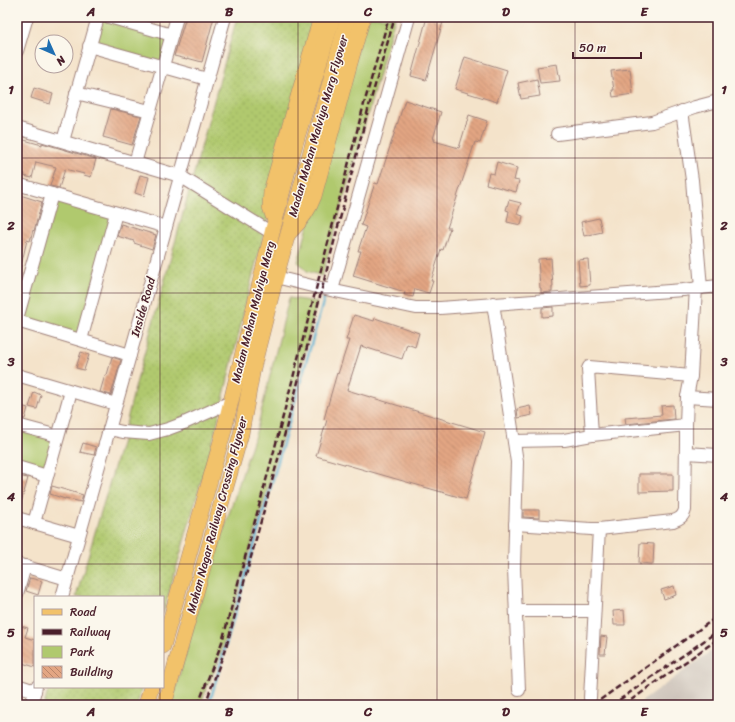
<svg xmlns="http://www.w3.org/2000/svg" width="735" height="722" viewBox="0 0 735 722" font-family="Sriracha,sans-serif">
<defs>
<pattern id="grass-dots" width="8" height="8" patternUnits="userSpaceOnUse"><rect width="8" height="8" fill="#b0c96e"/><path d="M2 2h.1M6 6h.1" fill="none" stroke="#99ac5f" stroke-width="1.8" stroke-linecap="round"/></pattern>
<pattern id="building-back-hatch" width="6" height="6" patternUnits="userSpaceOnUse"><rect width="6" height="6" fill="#e3a683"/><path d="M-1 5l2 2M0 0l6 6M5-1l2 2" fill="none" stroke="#ba876b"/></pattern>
</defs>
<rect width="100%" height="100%" fill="#fbf7ec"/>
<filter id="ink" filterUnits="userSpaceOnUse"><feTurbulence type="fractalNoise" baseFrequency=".025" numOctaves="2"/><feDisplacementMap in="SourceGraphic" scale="8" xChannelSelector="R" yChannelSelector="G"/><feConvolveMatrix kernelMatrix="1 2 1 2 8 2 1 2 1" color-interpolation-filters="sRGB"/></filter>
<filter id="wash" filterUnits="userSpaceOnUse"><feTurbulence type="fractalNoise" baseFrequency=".012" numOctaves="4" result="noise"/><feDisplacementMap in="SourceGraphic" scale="16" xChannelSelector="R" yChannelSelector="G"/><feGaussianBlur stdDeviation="0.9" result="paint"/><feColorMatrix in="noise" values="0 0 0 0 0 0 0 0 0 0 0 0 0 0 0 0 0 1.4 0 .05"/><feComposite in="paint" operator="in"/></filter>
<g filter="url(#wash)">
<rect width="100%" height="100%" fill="#f4e3ca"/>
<!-- industrial -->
<path fill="#ccc2b9" d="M718,646V705H637Z"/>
<!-- grass -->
<g fill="url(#grass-dots)" stroke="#7d744c">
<path d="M237,17H326L254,270L214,437L163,614V597H76L123,437L133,395Z"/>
<path d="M49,687H142L137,705H44Z"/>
</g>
<!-- green -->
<g fill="#b0c96e" stroke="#7d744c">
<path d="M366,17H395L322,276L307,271L298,262Z"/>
<path d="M101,18L168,37L161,63L93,44Z"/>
<path d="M55,199L112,216L78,335L21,318Z"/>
<path d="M289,298L317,302L293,398L219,659L204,695L201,705H171L199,605L257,429Z"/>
<path d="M17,428L54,439L44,472L17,464Z"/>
</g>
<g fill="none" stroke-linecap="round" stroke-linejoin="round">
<!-- stream -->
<path stroke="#54afd1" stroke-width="2.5" d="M209,705L326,292"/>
</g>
<g id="blocks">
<!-- building -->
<g fill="url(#building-back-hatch)">
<path d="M186,17H214L202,62L187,58V59L174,56Z"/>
<path d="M427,17L443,22L426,80L411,76Z"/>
<path d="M465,57L507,70L497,102L455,89Z"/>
<path d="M557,64L560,81L540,83L537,67Z"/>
<path d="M630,69L633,94L613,97L612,90H614L611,71Z"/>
<path d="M537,79L540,96L521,99L518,83Z"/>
<path d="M34,88L53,94L50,104L31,98Z"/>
<path d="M405,100L441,112L433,139H435L434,141L459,148L469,115L487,121L480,143L475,142L447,228H450L443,250L441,249L431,281H433L429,293L415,289L413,297L404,295L405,292L353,276L361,251H358L366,227L361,225L375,183L378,184Z"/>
<path d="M111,109L141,116L132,145L103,137Z"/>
<path d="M17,138L42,145V143L96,159L91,177L84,175V174L65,169L59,188L50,186L56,167L36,162L32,178L24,176L25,174L17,171Z"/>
<path d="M497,162L517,168L514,180L519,181L516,192L486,184L489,173L494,174Z"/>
<path d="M140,175L149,177L144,196L135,193Z"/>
<path d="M17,194L42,202L34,231L33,230L30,241L27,240L20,270H17Z"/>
<path d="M509,200L521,203L517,214L523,216L521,225L507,222L509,211L506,210Z"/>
<path d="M599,218L602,232L584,236L581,222Z"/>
<path d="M121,224L156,235L152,249L134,243V241L117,236Z"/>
<path d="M551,258L553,287H552V292L541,293V288H540L538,259Z"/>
<path d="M588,259L590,285L580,286L578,260Z"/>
<path d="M553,307V316L542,317V308Z"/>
<path d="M354,315L374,321L375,318L419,333L415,347L407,344L402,359L361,346L347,390L485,432L466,499L316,456L327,420L324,419L331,394L337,373L338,374L349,340H346Z"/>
<path d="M81,352L89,355L84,370L76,368Z"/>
<path d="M112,357L121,360L111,395L100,392L105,375H107Z"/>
<path d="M34,392L41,395L37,409L29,407Z"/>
<path d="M673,405L674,419L626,424L625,418L662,415L661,406Z"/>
<path d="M21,406L28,408L25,419L18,418Z"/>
<path d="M530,406L532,415L518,418L517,409Z"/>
<path d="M83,443L96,447L94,455L80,452Z"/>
<path d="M639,474H673V491L639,492Z"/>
<path d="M17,476L28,478L19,510H17Z"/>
<path d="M52,486L83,495L81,502L65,498V499L50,494Z"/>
<path d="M523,510H539V518L523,517Z"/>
<path d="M640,543L654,544L653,564L639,563Z"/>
<path d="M30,578L42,581L38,595L26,591Z"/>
<path d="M674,586L676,595L664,599L661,590Z"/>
<path d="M624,610L625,625H614L613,611Z"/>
<path d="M17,625L28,628L25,637L35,640V667L22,663L23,658L17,656Z"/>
<path d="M601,636L607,637L605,654H600Z"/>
</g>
</g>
</g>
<g filter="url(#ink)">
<use href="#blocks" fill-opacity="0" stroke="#9f817a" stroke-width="1"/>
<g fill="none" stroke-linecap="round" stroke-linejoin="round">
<!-- minor casing -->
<g stroke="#9f817a" stroke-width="14">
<g id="minor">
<path d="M109,17L172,35"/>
<path d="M89,46L207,79"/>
<path d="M17,51L27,17"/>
<path d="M76,93L150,111"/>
<path d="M682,111L692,180L701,288"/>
<path d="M17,128L180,176L272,233"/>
<path d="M557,134L652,122L695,107L718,101"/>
<path d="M63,141L98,17"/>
<path d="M135,163L177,17"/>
<path d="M17,184L166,227"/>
<path d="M276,277L316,287L416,308H440L683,290L718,286"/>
<path d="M332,290L409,17"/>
<path d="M493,303L517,462L514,568L519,690"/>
<path d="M17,319L52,194"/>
<path d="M17,321L130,355"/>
<path d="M81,340L116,213"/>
<path d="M17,375L116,404"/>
<path d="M687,397L718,399"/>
<path d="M17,425L58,436"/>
<path d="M109,429L123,432L149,434L168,429L184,423L231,402"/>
<path d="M592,435L588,369L589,367L691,376"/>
<path d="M514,441L564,440L592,435L686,425"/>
<path d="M686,453L718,455"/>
<path d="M17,467L47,476"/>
<path d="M17,518L79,536"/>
<path d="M34,523L71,391"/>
<path d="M515,524L591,529H599L673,521C679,519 683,517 685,510L686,442V425L687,397L691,376L696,288"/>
<path d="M17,564L67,579"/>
<path d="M17,594L25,566"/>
<path d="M62,597L225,17"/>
<path d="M516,611H594"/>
<path d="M17,685L35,691"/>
<path d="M590,698L599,529"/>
<path d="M31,705L36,687"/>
</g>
</g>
<!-- major casing -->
<g stroke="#9f817a" stroke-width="16">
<g id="major">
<path d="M273,216L270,207L271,191L321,17"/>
<path d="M290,232C301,221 309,210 314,196L348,70L363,17"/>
<path d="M163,646L223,434L272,233L293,151L333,17"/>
<path d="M146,705L151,687"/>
<path d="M164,705L241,434L253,368L276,277L348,17"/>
</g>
</g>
<!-- minor -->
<use href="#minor" stroke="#fff" stroke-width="12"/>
<!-- major -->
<use href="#major" stroke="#f2c26a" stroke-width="15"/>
<!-- rail -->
<g stroke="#4a1f2b" stroke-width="2.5" stroke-dasharray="6 3" stroke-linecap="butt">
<path d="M198,705L222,642L274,451L364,104L389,17"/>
<path d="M205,705L227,644L280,452L369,106L395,17"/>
<path d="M593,705L718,616"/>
<path d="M612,705L718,631"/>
<path d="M624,705L718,639"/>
</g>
</g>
</g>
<!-- grid -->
<path fill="none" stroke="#4a1f2b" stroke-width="1" stroke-opacity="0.55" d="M160,17V597M298,17V705M437,17V705M575,17V705M17,158H718M17,293H718M17,429H718M17,564H718M160,687V705"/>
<g text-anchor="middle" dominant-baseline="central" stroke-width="3" stroke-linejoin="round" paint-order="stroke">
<!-- street labels -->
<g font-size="12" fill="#4a1f2b" stroke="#fbf7ec">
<text transform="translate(318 126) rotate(-74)">Madan Mohan Malviya Marg Flyover</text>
<text transform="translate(143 307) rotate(-74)">Inside Road</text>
<text transform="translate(253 312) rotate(-76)">Madan Mohan Malviya Marg</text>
<text transform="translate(217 515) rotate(-75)">Mohan Nagar Railway Crossing Flyover</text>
</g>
</g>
<!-- margin -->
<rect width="735" height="722" fill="none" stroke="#fbf7ec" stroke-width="44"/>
<!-- legend -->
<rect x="34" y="596" width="130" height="92" fill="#fbf7ec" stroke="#b4a19f"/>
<rect x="42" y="609" width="20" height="6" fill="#f2c26a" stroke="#b4a19f"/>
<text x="70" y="616" font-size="12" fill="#4a1f2b">Road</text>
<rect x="42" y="629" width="20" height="6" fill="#4a1f2b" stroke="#b4a19f"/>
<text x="70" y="636" font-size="12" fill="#4a1f2b">Railway</text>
<rect x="42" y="646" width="20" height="12" fill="#b0c96e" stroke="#b4a19f"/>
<text x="70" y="656" font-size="12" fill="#4a1f2b">Park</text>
<rect x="42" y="666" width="20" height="12" fill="url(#building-back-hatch)" stroke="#b4a19f"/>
<text x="70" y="676" font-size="12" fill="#4a1f2b">Building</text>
<!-- north arrow -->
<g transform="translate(54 54) rotate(135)"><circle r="19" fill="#fbf7ec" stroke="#b4a19f"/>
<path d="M0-3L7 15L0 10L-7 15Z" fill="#1f6fb2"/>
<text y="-6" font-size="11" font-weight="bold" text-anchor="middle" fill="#4a1f2b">N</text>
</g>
<!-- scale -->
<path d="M573 52v6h68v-6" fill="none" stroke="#4a1f2b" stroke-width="2"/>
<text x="579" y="52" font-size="12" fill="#4a1f2b" stroke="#fbf7ec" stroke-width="3" paint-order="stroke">50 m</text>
<rect x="22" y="22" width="691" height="678" fill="none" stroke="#4a1f2b" stroke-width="1.5"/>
<g font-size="13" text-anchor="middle" font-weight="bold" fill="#4a1f2b">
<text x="91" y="16">A</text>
<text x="229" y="16">B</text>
<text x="368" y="16">C</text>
<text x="506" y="16">D</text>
<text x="644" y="16">E</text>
<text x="11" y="94">1</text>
<text x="724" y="94">1</text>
<text x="11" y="230">2</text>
<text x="724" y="230">2</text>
<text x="11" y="366">3</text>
<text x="724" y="366">3</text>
<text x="11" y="501">4</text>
<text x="724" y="501">4</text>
<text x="11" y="637">5</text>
<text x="724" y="637">5</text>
<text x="91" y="716">A</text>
<text x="229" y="716">B</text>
<text x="368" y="716">C</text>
<text x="506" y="716">D</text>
<text x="644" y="716">E</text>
</g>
</svg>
